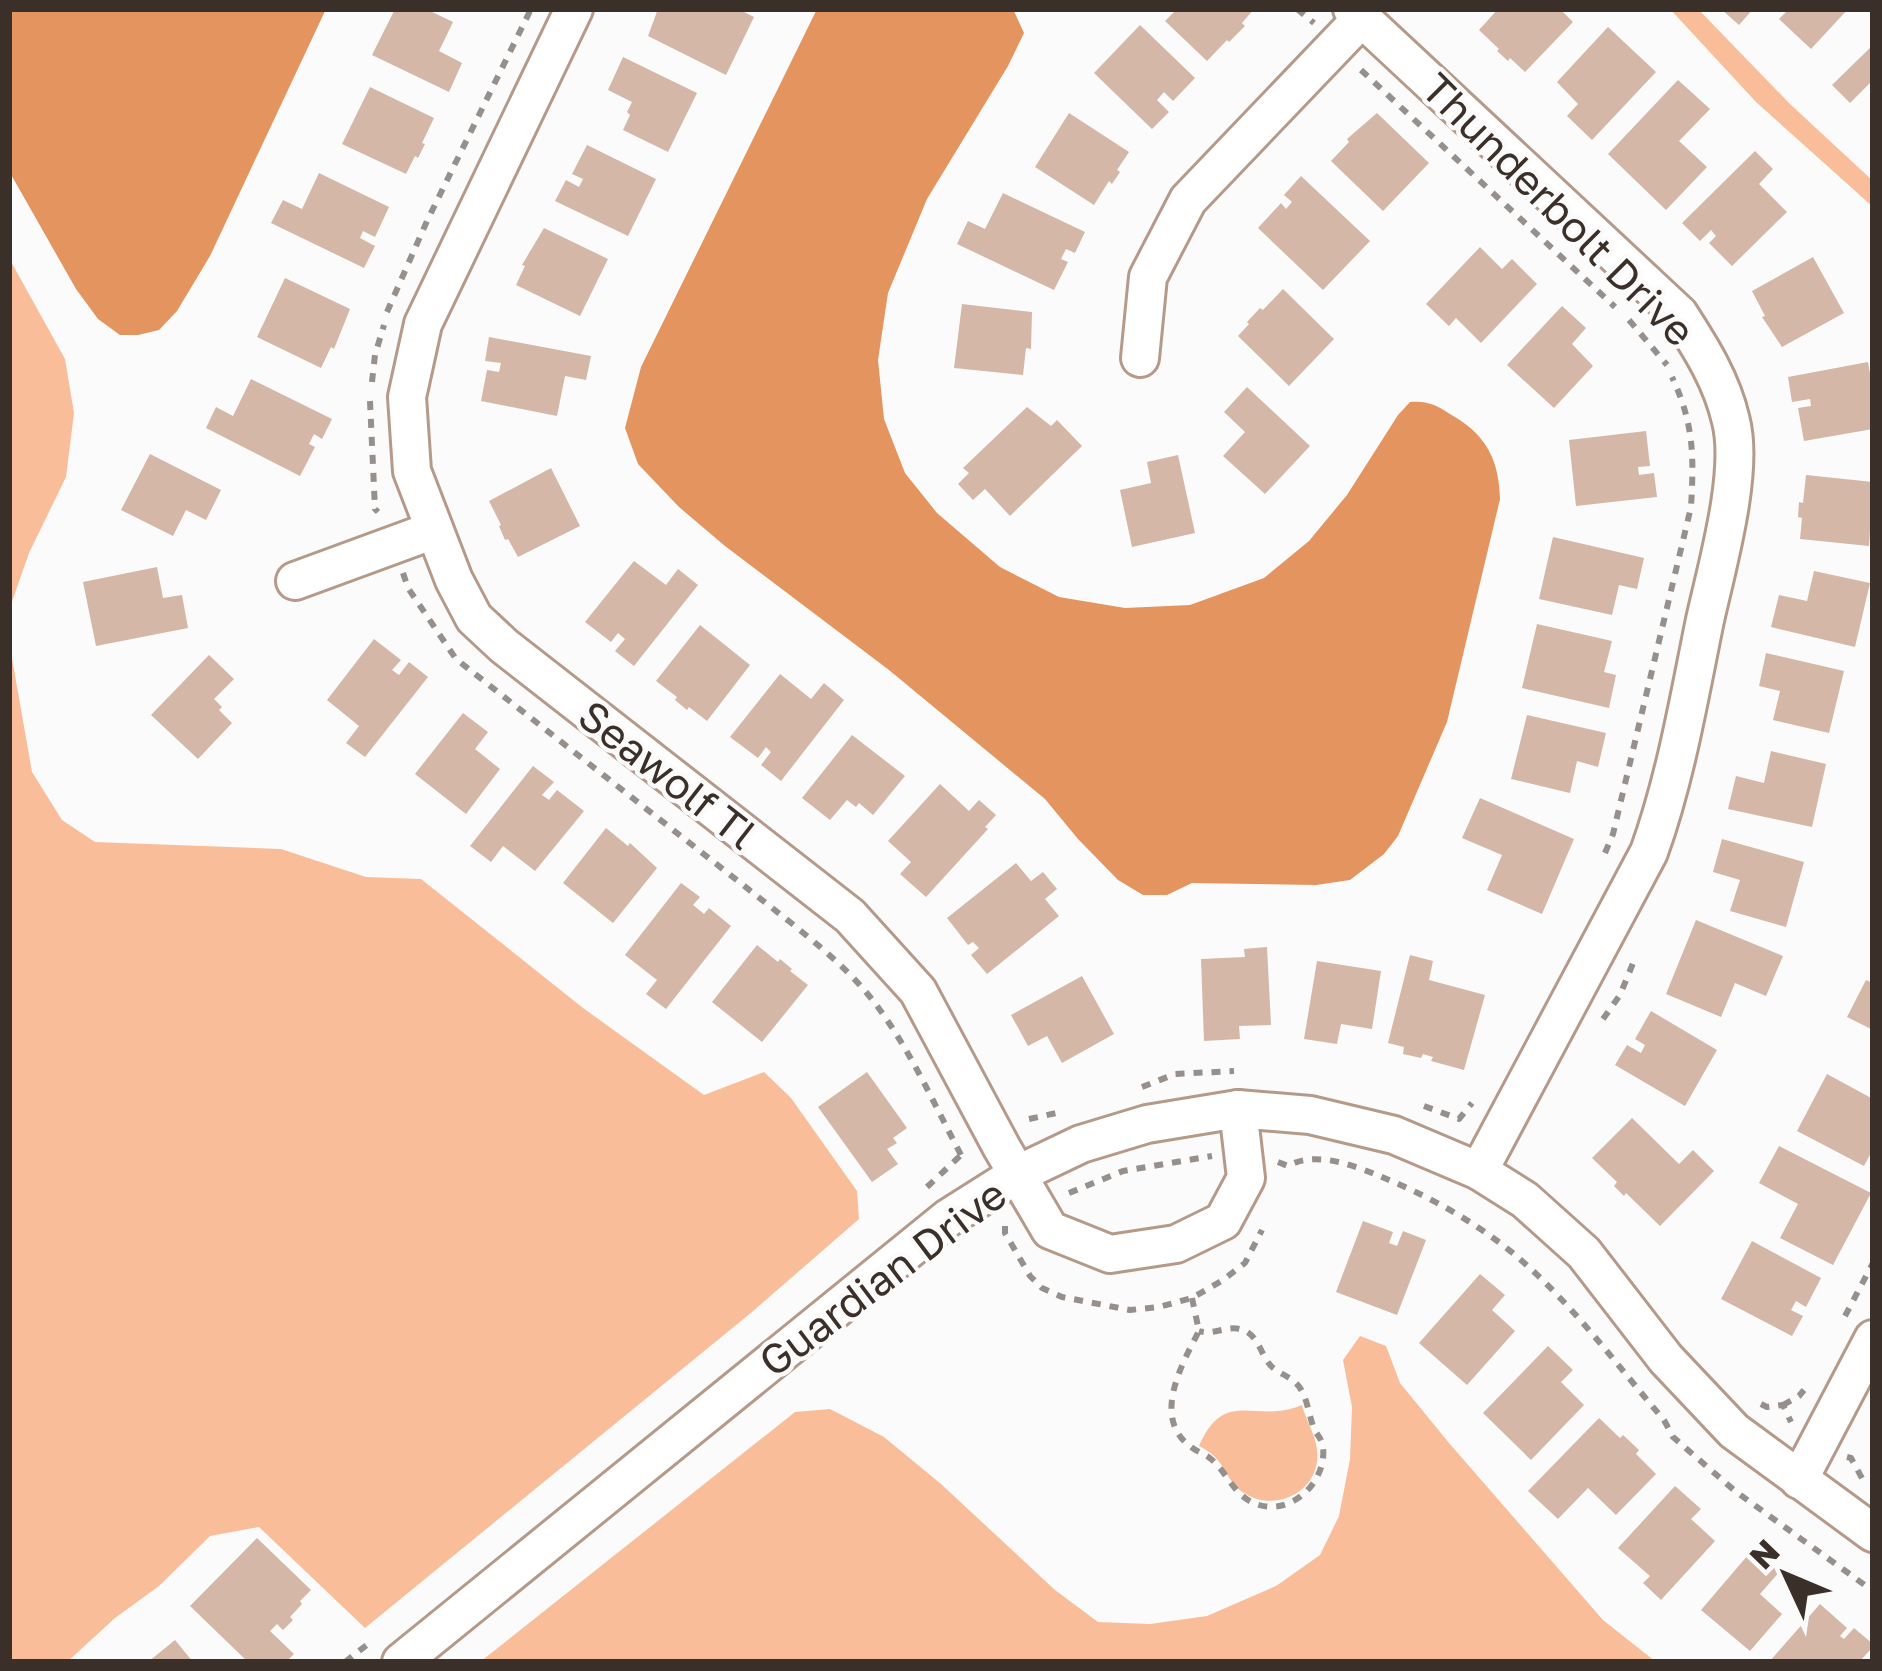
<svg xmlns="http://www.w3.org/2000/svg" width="1882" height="1671" viewBox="0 0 1882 1671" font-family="'Golos Text',sans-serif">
<rect width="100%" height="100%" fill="#fbfbfb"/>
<!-- green -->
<g fill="#f9be99">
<path d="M1670,9H1698L1790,104L1873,181V207L1756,102Z"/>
<path d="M9,258L65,359L74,413L66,477L29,553L9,610Z"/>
<path d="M9,641L32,772L62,820L95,842L281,849L366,877L421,879L583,1008L704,1095L764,1072L791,1098L857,1191L859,1219L752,1312L365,1628L259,1527L210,1536L159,1586L115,1618L67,1662H9Z"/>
<path d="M1360,1336L1386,1346L1400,1383L1449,1443L1603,1620L1656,1662H480L795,1412L830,1409L884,1437L941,1484L1055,1590L1098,1622L1150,1624L1207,1616L1276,1586L1320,1555L1339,1516L1350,1459L1352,1407L1343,1360Z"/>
<path d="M1302,1405C1306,1420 1316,1436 1317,1450C1322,1490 1276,1514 1244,1493C1223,1480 1229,1461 1199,1446C1225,1386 1256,1425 1302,1405Z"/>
</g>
<!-- water -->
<g fill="#e3945f">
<path d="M9,9H326L210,256L177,311L159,330L138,335H120L98,319L76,289L9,171Z"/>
<path d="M817,9H1013L1024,33L1008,66L927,199L888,293L878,360L884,419L905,473L937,513L1000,567L1059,597L1125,608L1190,605L1264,578L1309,541L1347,495L1398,415L1410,402C1430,400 1439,407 1455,417C1488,437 1499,462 1500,499L1447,722L1398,836L1384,854L1350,880L1316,885L1192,883L1167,895H1143L1118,880L1078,839L1045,799L889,670L725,546L679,507L638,464L625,428L641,367Z"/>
</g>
<!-- building -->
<g fill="#d4b7a6">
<path d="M395,9H426L453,22L439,51L462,63L449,92L372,55Z"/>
<path d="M658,9H738L754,17L726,75L648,36Z"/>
<path d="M1177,9H1254L1242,23L1245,26L1229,42L1227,40L1207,61L1165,21Z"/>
<path d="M1498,9H1560L1573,22L1525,72L1510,58L1508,61L1497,51L1499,49L1479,30Z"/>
<path d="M1721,9H1753L1739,25Z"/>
<path d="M1789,9H1848L1811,49L1779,19Z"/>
<path d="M1140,25L1195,78L1173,101L1164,92L1157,100L1169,112L1152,129L1094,73Z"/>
<path d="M1608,27L1656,72L1592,140L1567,116L1578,104L1557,82Z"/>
<path d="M1873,45V80L1850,103L1832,85Z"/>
<path d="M623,57L697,93L668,152L623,130L630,115L627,112L632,102L608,90Z"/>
<path d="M1678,80L1710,109L1679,141L1707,167L1666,210L1608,154Z"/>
<path d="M370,87L434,118L422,143L425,144L418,158L415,156L406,174L342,144Z"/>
<path d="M1069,113L1129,152L1117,170L1120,172L1112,184L1109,181L1094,205L1035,167Z"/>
<path d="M1377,113L1429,163L1383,211L1331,161L1349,142L1347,139Z"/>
<path d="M587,145L656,179L628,236L555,201L566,180L579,187L583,179L572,174Z"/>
<path d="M1755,151L1773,169L1759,184L1787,212L1732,266L1709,243L1716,236L1711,230L1700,241L1682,223Z"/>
<path d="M319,173L389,207L375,237L363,231L360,238L375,246L364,268L271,223L283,200L302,209Z"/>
<path d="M1301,176L1370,241L1323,290L1258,228L1281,203L1286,209L1292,202L1284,195Z"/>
<path d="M1003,193L1085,232L1075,253L1066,249L1061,259L1068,262L1054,290L957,244L968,221L985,229Z"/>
<path d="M544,228L608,259L580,316L516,285L525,266L522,265Z"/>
<path d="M1480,247L1502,269L1512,259L1537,284L1481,343L1456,318L1449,326L1426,304Z"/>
<path d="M1813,257L1844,313L1782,347L1762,317L1765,316L1752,291Z"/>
<path d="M285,278L350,309L334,349L331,347L321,368L257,337Z"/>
<path d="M1283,289L1334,339L1289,386L1238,336L1249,324L1247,322L1260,308L1263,310Z"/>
<path d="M962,304L1032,312L1031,349L1026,348L1023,375L954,368Z"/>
<path d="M1562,306L1586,328L1572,344L1593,366L1554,408L1507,365Z"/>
<path d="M489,337L591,356L586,380L565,376L557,416L481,401L487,370L499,372L501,363L485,361Z"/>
<path d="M1868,362L1873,391V429L1804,441L1798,408L1811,406L1810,399L1792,402L1788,377Z"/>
<path d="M251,379L332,419L322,439L314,434L309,444L315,447L300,476L206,428L216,407L233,416Z"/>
<path d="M1247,387L1310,446L1265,494L1223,456L1245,432L1224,412Z"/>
<path d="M1027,407L1051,426L1057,420L1082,446L1010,516L985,489L973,500L958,484L969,473L963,468Z"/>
<path d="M1646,431L1650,466L1638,467L1639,475L1654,473L1657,497L1576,506L1569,440Z"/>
<path d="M150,454L221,490L206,520L186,510L173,536L121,510Z"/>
<path d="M1178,455L1195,533L1132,547L1120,490L1151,483L1147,462Z"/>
<path d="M551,468L580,526L518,557L508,539L505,540L499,526L501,525L489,501Z"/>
<path d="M1806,475L1873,482L1869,546L1800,539L1802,518L1798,517L1799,502L1803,503Z"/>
<path d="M1553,537L1644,558L1637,589L1619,585L1612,615L1539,599Z"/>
<path d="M634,561L666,585L678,569L698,585L634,666L615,651L625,639L618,633L611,642L585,622Z"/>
<path d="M157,567L163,598L182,595L188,628L96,646L83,582Z"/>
<path d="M1814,571L1870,583L1855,647L1771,627L1779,595L1807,601Z"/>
<path d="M1537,624L1612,641L1604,672L1616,675L1609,708L1522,688Z"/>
<path d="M700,625L750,665L707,721L689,707L687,710L675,700L677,697L656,681Z"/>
<path d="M374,639L401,660L392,670L399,675L409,662L428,677L365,757L346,743L359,726L327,700Z"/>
<path d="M1766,653L1844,671L1829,733L1773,720L1780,691L1759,686Z"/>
<path d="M209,655L234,679L214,699L222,707L219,710L232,723L198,759L151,715Z"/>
<path d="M780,674L811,699L824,683L844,700L781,781L761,765L771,752L766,747L758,758L730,737Z"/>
<path d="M463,713L488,732L475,749L500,769L466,814L415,774Z"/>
<path d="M1527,715L1606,733L1598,767L1577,761L1570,793L1511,779Z"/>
<path d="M852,735L905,776L873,815L859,803L856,807L847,800L830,820L802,798Z"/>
<path d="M1771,751L1826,764L1812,827L1728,809L1736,776L1764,783Z"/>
<path d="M533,766L554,782L542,795L549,800L557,790L584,811L535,871L503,846L491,862L470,846Z"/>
<path d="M940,784L969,811L979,800L996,815L985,827L988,829L926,897L900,874L911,862L888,841Z"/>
<path d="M1480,798L1574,839L1542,914L1487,890L1502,855L1462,838Z"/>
<path d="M606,828L628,846L630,843L657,868L613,923L563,883Z"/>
<path d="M1722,839L1804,862L1786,927L1730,911L1740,880L1713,872Z"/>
<path d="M1016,863L1031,881L1043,872L1057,889L1045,899L1059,916L987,974L971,955L979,948L973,942L968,945L947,918Z"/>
<path d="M681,883L700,897L693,905L704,914L709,908L731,926L666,1009L646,994L657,980L625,955Z"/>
<path d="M1696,920L1783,956L1766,996L1735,983L1721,1017L1666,994Z"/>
<path d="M757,945L778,962L780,959L792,969L790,971L808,985L762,1042L712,1002Z"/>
<path d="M1267,947L1271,1025L1239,1026L1240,1039L1204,1041L1201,959L1245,957L1244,949Z"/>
<path d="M1410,955L1433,961L1429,980L1485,995L1464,1070L1431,1061L1433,1057L1423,1054L1421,1058L1403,1054L1404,1047L1388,1043Z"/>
<path d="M1317,961L1381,971L1372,1029L1341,1024L1337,1044L1304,1039Z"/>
<path d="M1082,976L1114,1034L1062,1063L1047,1036L1028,1046L1011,1015Z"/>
<path d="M1866,980L1873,983V1030L1847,1017Z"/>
<path d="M1651,1011L1717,1050L1685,1106L1615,1065L1627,1045L1641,1053L1645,1045L1635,1039Z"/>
<path d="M867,1072L907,1128L893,1138L897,1143L887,1149L898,1164L872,1182L818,1107Z"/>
<path d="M1827,1074L1873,1099V1149L1864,1166L1797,1131Z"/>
<path d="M1632,1118L1679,1164L1693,1150L1714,1171L1660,1226L1626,1193L1624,1196L1614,1186L1617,1182L1592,1158Z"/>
<path d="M1779,1146L1871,1193L1833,1265L1780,1238L1798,1204L1759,1183Z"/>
<path d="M1363,1221L1393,1232L1389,1243L1397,1246L1403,1231L1426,1240L1397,1315L1336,1292Z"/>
<path d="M1752,1241L1821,1278L1806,1307L1796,1301L1791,1310L1803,1316L1792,1336L1721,1299Z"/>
<path d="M1480,1274L1505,1295L1492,1310L1515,1331L1467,1385L1419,1343Z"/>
<path d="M1548,1346L1573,1370L1561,1382L1584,1405L1531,1460L1483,1413Z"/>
<path d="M1599,1418L1620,1438L1623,1435L1639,1450L1636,1454L1656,1474L1616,1515L1588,1488L1558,1519L1528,1491Z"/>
<path d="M1675,1486L1701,1509L1691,1519L1715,1541L1661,1600L1643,1583L1650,1576L1618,1548Z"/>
<path d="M257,1538L311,1590L300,1601L302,1604L290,1617L293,1620L283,1630L277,1624L270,1631L294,1654L286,1662H248L190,1606Z"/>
<path d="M1754,1548L1781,1570L1760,1594L1782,1614L1750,1651L1701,1610Z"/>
<path d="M1820,1604L1847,1628L1840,1636L1844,1639L1854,1628L1873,1644V1647L1859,1662H1769Z"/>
<path d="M175,1640L193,1662H148Z"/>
</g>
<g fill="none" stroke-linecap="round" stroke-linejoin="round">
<!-- street casing -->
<g stroke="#b59a89" stroke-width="42">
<g id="street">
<path d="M574,9L423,324L407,397L412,471L454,580L474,618L504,646L850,916L918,991L1002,1148L1050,1230L1110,1254L1176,1244L1223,1221L1246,1178L1238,1109"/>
<path d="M1352,9L1679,314C1701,348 1722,381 1731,421C1744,473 1717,566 1705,620C1689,698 1676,777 1649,852L1479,1171"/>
<path d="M1140,358L1148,277L1188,200L1362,18"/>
<path d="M295,581L434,530"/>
<path d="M1799,1480L1873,1339"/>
<path d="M401,1662L948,1218L1016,1175L1081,1144L1147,1124L1238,1109L1310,1115L1394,1135L1479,1171L1525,1200L1584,1253L1666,1359L1734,1431L1873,1533"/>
</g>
</g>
<!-- path -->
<g stroke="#96908c" stroke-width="6" stroke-dasharray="9 9" stroke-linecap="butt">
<path d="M1297,9L1314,23"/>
<path d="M1361,70L1615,307"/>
<path d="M387,312L427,221L531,9"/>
<path d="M1629,320L1667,365"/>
<path d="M372,382L375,355L384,325"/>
<path d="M370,401L375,509L378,512"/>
<path d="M403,573L408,588L456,659L790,922C817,944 844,966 866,992C906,1040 932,1100 961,1155"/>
<path d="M1605,853L1613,834L1691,507C1694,456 1694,424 1672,377"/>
<path d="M1603,1019L1620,995L1636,956"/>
<path d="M1142,1087L1175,1074L1234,1071"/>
<path d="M1424,1106L1459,1119L1472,1103"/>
<path d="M1029,1119L1061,1112"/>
<path d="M1278,1162L1288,1166C1314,1151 1350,1164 1377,1175C1425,1194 1474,1221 1514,1254C1571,1302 1616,1364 1664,1420L1673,1437L1735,1491L1873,1591"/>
<path d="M927,1187L961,1155"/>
<path d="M1069,1193L1123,1171L1212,1156"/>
<path d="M1005,1226V1233L1030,1276L1042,1288L1062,1297L1130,1310L1159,1307L1192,1298L1223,1280L1245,1263L1262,1230"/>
<path d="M1192,1298L1199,1331C1182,1364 1151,1418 1191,1447C1196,1451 1202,1453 1207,1456C1228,1470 1232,1497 1259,1505C1293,1515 1327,1481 1323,1447C1322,1440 1319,1437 1315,1431C1309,1417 1308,1400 1300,1388C1293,1377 1279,1374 1271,1366C1261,1355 1258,1335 1243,1330C1228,1324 1214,1336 1199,1331"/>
<path d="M1845,1316L1873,1263"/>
<path d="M1761,1404L1767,1407L1783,1405L1791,1422"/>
<path d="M1783,1405L1799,1396L1804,1390"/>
<path d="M1847,1457L1851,1458L1863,1480"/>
<path d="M345,1662L373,1640"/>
</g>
<!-- street -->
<use href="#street" stroke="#fff" stroke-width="36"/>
</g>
<g text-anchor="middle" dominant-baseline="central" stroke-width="9" stroke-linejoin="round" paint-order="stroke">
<!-- street labels -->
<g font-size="42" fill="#3b3029" stroke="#fbfbfb">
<text transform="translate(1559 209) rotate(45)">Thunderbolt Drive</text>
<text transform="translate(668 774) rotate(38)">Seawolf Tl</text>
<text transform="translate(882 1277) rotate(-37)">Guardian Drive</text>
</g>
</g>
<!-- border -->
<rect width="1882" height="1671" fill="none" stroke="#3b3029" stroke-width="24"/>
<!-- north arrow -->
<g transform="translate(1786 1575) rotate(314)" stroke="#fbfbfb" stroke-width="9" paint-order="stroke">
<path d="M0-9L21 45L0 30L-21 45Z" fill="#3b3029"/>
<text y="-18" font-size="33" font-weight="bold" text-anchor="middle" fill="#3b3029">N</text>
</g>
</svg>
